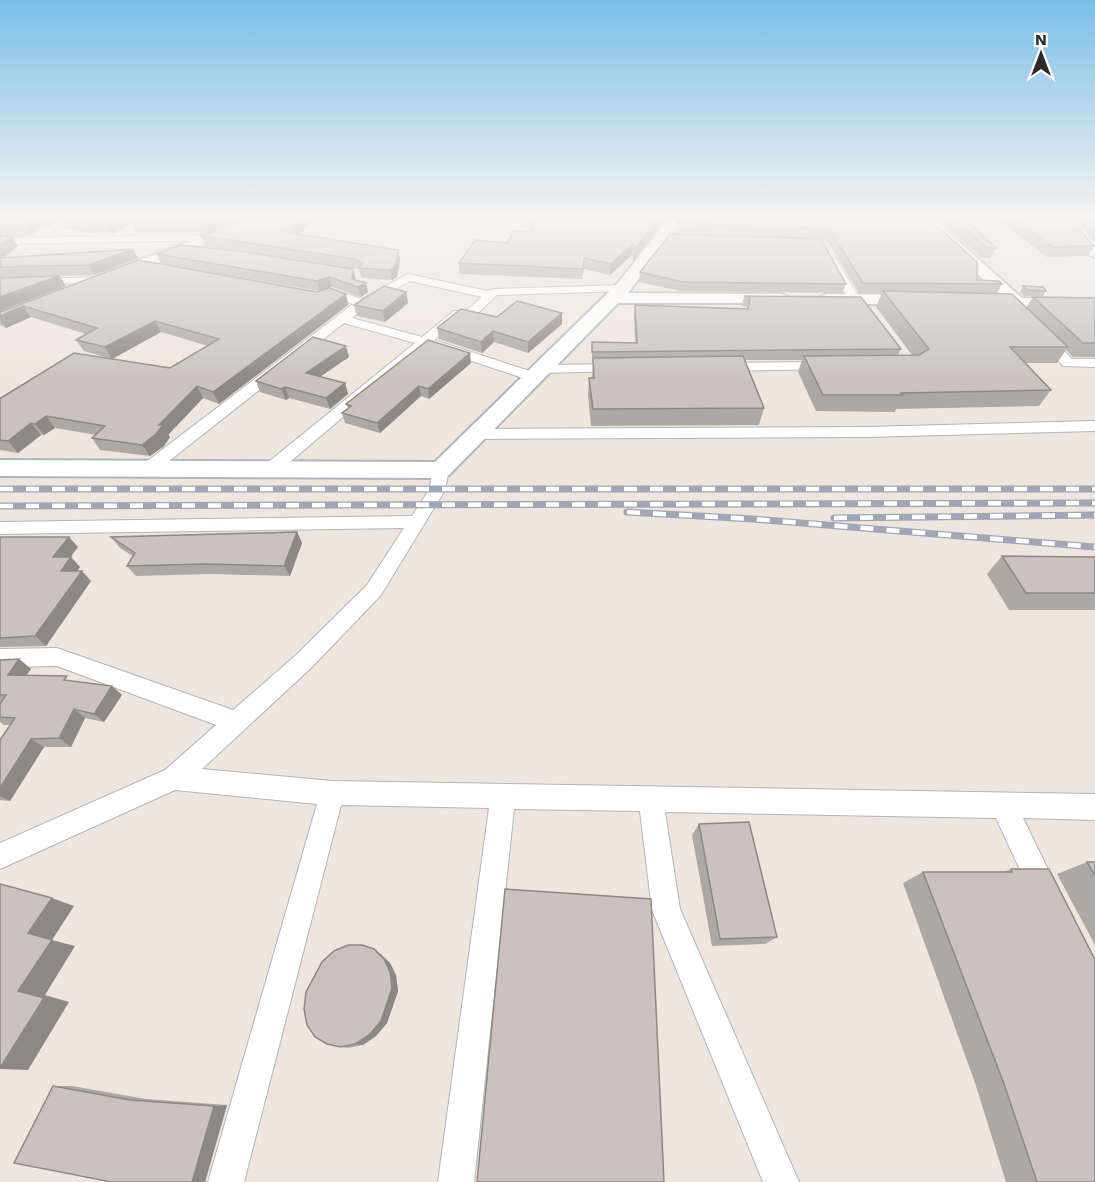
<svg xmlns="http://www.w3.org/2000/svg" width="1095" height="1182" viewBox="0 0 1095 1182" font-family="'Work Sans',sans-serif">
<rect width="100%" height="100%" fill="#ece6de"/>
<g fill="none" stroke-linecap="round" stroke-linejoin="round">
<!-- street casing -->
<g stroke="#b2b5be" stroke-width="2">
<g id="street">
<path d="M217,235V239L213,240L0,244V238Z"/>
<path d="M828,259H836L860,299L858,302H850L827,261Z"/>
<path d="M408,274L488,291L494,289L623,285L629,288L623,291L497,295L473,318H461L434,340L539,374V380H529L427,346L278,472H266L264,468L266,464L415,343L344,323L154,473H142L140,469L142,465L353,304L332,296L320,298V294L331,289L362,299ZM410,281L482,297L466,311H454L422,337L352,318L367,305Z"/>
<path d="M100,277L104,278V282L0,286V280Z"/>
<path d="M1044,335L1049,336L1072,359H1095V367L1063,366L1038,339Z"/>
<path d="M827,362L834,366L832,369L722,371L715,367L722,363Z"/>
<path d="M617,364L622,365V371L542,373L535,369L542,365Z"/>
<path d="M1095,421V431L867,437L476,439L468,434L476,429L867,427Z"/>
<path d="M441,465L449,470L445,490L381,595L311,668L202,769L332,781L1095,794V820L1023,818L1059,892L1055,902L1045,906L1035,902L996,818L665,812L680,909L799,1182H763L652,910L640,811L514,809L474,1182H438L489,808L341,805L244,1182H208L317,804L175,790L0,869V843L165,770L216,725L57,666L0,667V649L57,648L233,710L295,656L367,585L404,528L0,534V522L412,516L429,490L433,470Z"/>
</g>
</g>
<!-- secondary casing -->
<g stroke="#b2b5be" stroke-width="4">
<g id="secondary">
<path d="M256,216H277L117,279H105L103,276L105,273Z"/>
<path d="M671,216H686L628,293L782,294L791,299L788,303H618L449,475L441,478L0,476V460L435,462L617,284Z"/>
<path d="M914,216H930L1022,298L1095,300V310L976,306L973,302L976,298L1002,297Z"/>
<path d="M1056,216H1071L1095,243V257L1090,255Z"/>
<path d="M826,294L917,295L926,300L917,305L820,303L817,299Z"/>
</g>
</g>
<!-- street -->
<use href="#street" fill="#fff" fill-rule="evenodd"/>
<!-- secondary -->
<use href="#secondary" fill="#fff" fill-rule="evenodd"/>
<!-- rail casing -->
<g stroke="#a1a5b4" stroke-width="7">
<g id="rail">
<path d="M0,489H1095"/>
<path d="M0,506L1095,503"/>
<path d="M627,512L753,519L1095,547"/>
<path d="M834,518L1095,515"/>
</g>
</g>
<!-- rail -->
<use href="#rail" stroke="#fff" stroke-width="4.5" stroke-dasharray="13" stroke-linecap="butt"/>
</g>
<!-- wall -->
<g fill="#aca9a3">
<path d="M0,216H249L208,232L137,234L132,224L145,217L112,234H97L66,229L61,220L66,217L48,227L42,226L31,235L0,236Z"/>
<path d="M252,216H315L316,220L298,234L398,250L400,260L397,277L392,280L361,278L359,269H357L267,255L356,280L368,292L361,297L332,287L329,288L346,294L348,305L219,404L203,398L168,435L170,437L164,446L150,456L100,450L92,438L96,435L55,428L44,435H41L18,453L0,450V398L170,368L208,346L161,332L112,359L84,351L76,340L86,334L31,317L6,328L0,325V312L138,260L317,292L327,288L320,291L161,264L157,254L230,250L206,246L202,236Z"/>
<path d="M528,216H668L633,261L632,255L610,275L584,269L582,279L460,274L459,263L507,243L531,232Z"/>
<path d="M926,216L977,280L1002,284L997,294L1026,308L1033,297L1095,298V357H1073L1066,350L1057,363H1025L1051,390L1039,406L896,409L895,412L816,411L798,372L802,360H745L764,408L759,425L591,426L588,395L589,378H592L593,362H592V342L635,343L634,315L635,305L747,309V307L742,306L744,296L861,297L901,349L898,355H912L876,307L882,293H859L826,239L676,233L677,223Z"/>
<path d="M934,216H962L996,248L990,258H982Z"/>
<path d="M992,216H1068L1094,246L1088,256L1047,257Z"/>
<path d="M1074,216H1095V240Z"/>
<path d="M0,236L18,246L4,257L138,258L94,275L60,276L66,286L0,311Z"/>
<path d="M640,272L846,284L842,293L680,291L639,282Z"/>
<path d="M1023,286L1046,291L1043,296H1024L1020,292Z"/>
<path d="M406,292L408,303L385,322L357,316L354,305Z"/>
<path d="M562,313V324L528,353L494,342L482,353L439,339L437,328L497,317Z"/>
<path d="M349,357L320,377L345,383L348,394L330,409L289,398L286,400L260,392L256,381Z"/>
<path d="M471,363L429,399L421,396L380,433L345,423L342,413L348,408L346,404Z"/>
<path d="M297,532L302,543L290,576L211,574L136,576L127,566L133,556L120,548L111,537Z"/>
<path d="M0,537L78,547L70,557L80,567L77,571L91,581L46,646L0,647Z"/>
<path d="M1002,556L1095,557V610H1009L987,574Z"/>
<path d="M19,659L31,669L26,675L112,686L122,695L104,722L85,718L71,747H44L10,801L0,800V740L10,725H4L0,722V660Z"/>
<path d="M699,824L777,937L765,944L712,946L692,835Z"/>
<path d="M1087,862H1095V945L1057,874Z"/>
<path d="M1011,869H1049L1095,1182H1006L975,1083L903,883L923,872H1003Z"/>
<path d="M380,953L390,963L396,975L398,991L387,1023L376,1036L363,1045L348,1048L327,1044Z"/>
<path d="M53,1086H72L146,1099L227,1105L205,1182H107Z"/>
</g>
<!-- shaded-wall -->
<g fill="#8c8984">
<path d="M36,216L42,226L31,235L25,225Z"/>
<path d="M44,216H66L48,227L43,217Z"/>
<path d="M123,216H146L112,234L107,224Z"/>
<path d="M220,216H249L208,232L204,222Z"/>
<path d="M306,216H315L316,220L289,242L286,232Z"/>
<path d="M661,216H668L633,261L634,250Z"/>
<path d="M12,236L18,246L0,261V246Z"/>
<path d="M633,244L632,255L610,275L611,264Z"/>
<path d="M133,249L138,258L94,275L88,265Z"/>
<path d="M398,250L400,260L397,277L392,280L390,270Z"/>
<path d="M353,269L356,279L355,285L352,279Z"/>
<path d="M59,276L66,286L0,311V297Z"/>
<path d="M329,277L332,287L320,291L317,281Z"/>
<path d="M366,283L368,292L361,297L358,287Z"/>
<path d="M406,292L408,303L385,322L383,311Z"/>
<path d="M346,294L348,305L219,404L213,392Z"/>
<path d="M23,306L31,317L6,328L0,320V316Z"/>
<path d="M562,313V324L528,353V342Z"/>
<path d="M155,321L161,332L112,359L105,347Z"/>
<path d="M493,331L494,342L482,353L481,342Z"/>
<path d="M346,346L349,357L309,384L306,373Z"/>
<path d="M470,353L471,363L429,399L428,389Z"/>
<path d="M345,383L348,394L330,409L326,398Z"/>
<path d="M197,386L203,398L168,435L170,437L164,446L150,456L142,445L159,425Z"/>
<path d="M419,386L421,396L380,433L377,423Z"/>
<path d="M285,387L289,398L286,400L281,389Z"/>
<path d="M46,416L55,428L44,435L35,424Z"/>
<path d="M31,423L41,435L18,453L8,441Z"/>
<path d="M297,532L302,543L290,576L284,566Z"/>
<path d="M69,537L78,547L63,567L53,557Z"/>
<path d="M71,557L80,567L70,581L61,571Z"/>
<path d="M82,571L91,581L46,646L35,636Z"/>
<path d="M19,659L31,669L20,684L8,675Z"/>
<path d="M112,686L122,695L104,722L94,714Z"/>
<path d="M74,709L85,718L71,747L59,738Z"/>
<path d="M31,739L44,747L10,801L0,796V788Z"/>
<path d="M52,898L74,906L52,940L75,946L45,995L69,1002L28,1070L0,1069L18,991L28,933Z"/>
<path d="M374,949L390,963L396,975L398,991L387,1023L376,1036L363,1045L355,1044Z"/>
<path d="M227,1105L205,1182H192L214,1106Z"/>
</g>
<!-- building -->
<g fill="#c8c4bd" stroke="#8c8984" stroke-width="1.5">
<path d="M0,216H44L43,217L36,216L25,225L0,226Z"/>
<path d="M66,216H123L107,224H92L61,220Z"/>
<path d="M146,216H220L204,222L132,224Z"/>
<path d="M252,216H306L286,232L398,250L395,267L390,270L358,268L363,263L355,259L202,236Z"/>
<path d="M530,216H661L634,250L633,244L611,264L584,258L583,269L459,263L475,240L507,243L514,231L533,232Z"/>
<path d="M683,216H926L977,262V280L999,281L1002,284L863,283L829,229L677,223Z"/>
<path d="M950,216H962L996,248H987Z"/>
<path d="M1010,216H1068L1094,246L1053,247Z"/>
<path d="M1089,216H1095V223Z"/>
<path d="M670,234L821,239L846,284L682,282L640,272Z"/>
<path d="M0,236H12L0,246Z"/>
<path d="M181,245L238,251L353,269L352,279L366,283L358,287L329,277L317,281L157,254Z"/>
<path d="M133,249L88,265L0,267V258Z"/>
<path d="M138,260L317,292L329,288L346,294L213,392L197,386L159,425H163L156,434L142,445L92,438L105,426L46,416L35,424L31,423L8,441L0,440V398H1L74,353L170,368L219,339L155,321L105,347L76,340L97,328L23,306L0,316V312Z"/>
<path d="M59,276L0,297V278Z"/>
<path d="M384,286L406,292L383,311L354,305Z"/>
<path d="M1023,286L1043,287L1046,291L1027,290Z"/>
<path d="M883,291L1012,294L1068,347H1010L1051,390L901,393L903,395H823L804,356L919,355L929,349Z"/>
<path d="M744,296L861,297L901,349L592,352V342L637,343L635,305L748,309L750,298Z"/>
<path d="M1033,297L1095,298V343H1083Z"/>
<path d="M517,301L562,313L528,342L493,331L481,342L437,328L461,309L497,317Z"/>
<path d="M313,337L346,346L306,373L345,383L326,398L285,387L281,389L256,381Z"/>
<path d="M428,340L470,353L428,389L419,386L377,423L342,413L351,406L346,404Z"/>
<path d="M743,356L764,408L593,409L589,378H594L593,358Z"/>
<path d="M297,532L284,566L204,564L127,566L135,553L111,537Z"/>
<path d="M0,537H69L53,557H71L61,571H82L35,636L0,638Z"/>
<path d="M1002,556L1095,557V593H1026Z"/>
<path d="M19,659L8,675L67,676L64,680L112,686L94,714L74,709L59,738L31,739L0,788V740L15,718L0,717V704L6,695H0V660Z"/>
<path d="M749,822L777,937L720,939L699,824Z"/>
<path d="M1087,862H1095V876Z"/>
<path d="M1011,869H1049L1095,960V1182H1037L1004,1084L923,872H1012Z"/>
<path d="M0,884L52,898L28,933L52,940L18,991L44,998L0,1068Z"/>
<path d="M505,889L651,899L664,1182H477Z"/>
<path d="M348,945H362L374,949L384,959L390,972L392,988L381,1021L370,1034L355,1044L341,1047L327,1044L315,1037L307,1025L304,1009L306,992L322,962L334,951Z"/>
<path d="M53,1086L130,1100L214,1106L192,1182H107V1181L14,1163Z"/>
</g>
<!-- sky -->
<linearGradient id="sky" x2="0" y2="1"><stop stop-color="#7bbfe8"/><stop offset="0.57" stop-color="#f6f4f0"/><stop offset="1" stop-color="#f6f4f0" stop-opacity="0"/></linearGradient>
<rect width="1095" height="382" fill="url(#sky)"/>
<!-- north arrow -->
<g transform="translate(1041 54)" stroke="#ffffff" stroke-width="4.5" paint-order="stroke">
<path d="M0-4.5L10 22L0 15L-10 22Z" fill="#2b2b2b"/>
<text y="-9" font-size="16" font-weight="bold" text-anchor="middle" fill="#2b2b2b">N</text>
</g>
</svg>
